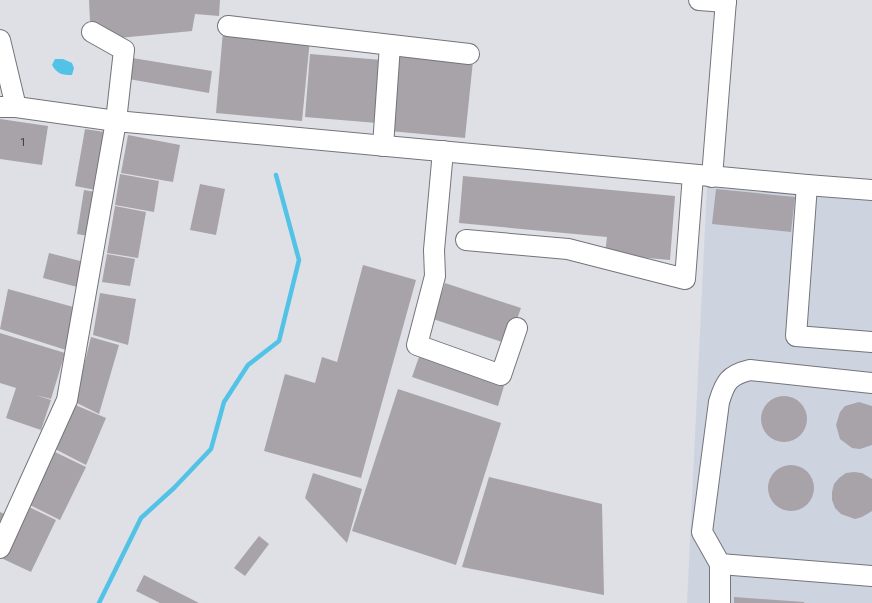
<svg xmlns="http://www.w3.org/2000/svg" width="872" height="603" viewBox="0 0 872 603" font-family="Roboto,sans-serif">
	<style>
		.built { fill: #ced3e0 }
		.water { fill: #52c2e7 }
		.lines { fill: none; stroke-linecap: round; stroke-linejoin: round }
		.stream { stroke: #52c2e7; stroke-width: 4.5 }
		.building { fill: #a8a3a8 }
		.minor-casing { stroke: #73757a; stroke-width: 22 }
		.minor { stroke: #fff; stroke-width: 20 }
		.labels { text-anchor: middle; stroke-width: 4; stroke-linejoin: round; paint-order: stroke }
		.number-label { font-size: 11px; fill: #3b3b3e }
	</style>
	<rect width="100%" height="100%" fill="#dee0e6"/>
	<path class="built" d="M707,185L872,201V603H687Z"/>
	<path class="water" d="M55,59H63L72,63L74,68L72,75C62,75 57,74 52,65Z"/>
	<g class="lines">
		<path class="stream" d="M99,603L141,518L174,488L211,449L224,402L248,365L279,341L299,260L276,175"/>
	</g>
	<g class="building">
		<path d="M89,0H220L219,16L195,14L192,31L119,38L90,21Z"/>
		<path d="M223,31L310,39L302,121L216,113Z"/>
		<path d="M310,54L382,60L377,123L305,117Z"/>
		<path d="M397,54L473,61L465,138L390,131Z"/>
		<path d="M120,56L212,71L209,93L117,77Z"/>
		<path d="M0,119L48,126L42,165L0,159Z"/>
		<path d="M85,129L111,133L101,191L75,186Z"/>
		<path d="M128,135L180,145L173,182L121,173Z"/>
		<path d="M120,174L159,181L154,212L115,205Z"/>
		<path d="M463,176L675,196L670,260L605,254L607,237L459,223Z"/>
		<path d="M200,184L225,189L216,235L190,230Z"/>
		<path d="M716,189L795,197L791,232L712,224Z"/>
		<path d="M84,190L101,193L94,237L77,234Z"/>
		<path d="M115,206L146,212L138,258L107,253Z"/>
		<path d="M49,253L88,263L81,288L43,278Z"/>
		<path d="M107,254L135,259L130,286L102,282Z"/>
		<path d="M363,265L416,280L361,478L264,451L285,374L315,383L322,357L337,362Z"/>
		<path d="M445,283L521,308L508,344L433,319Z"/>
		<path d="M8,289L77,308L66,350L0,329Z"/>
		<path d="M100,293L136,299L128,345L93,335Z"/>
		<path d="M0,333L65,353L51,399L36,395L51,400L41,430L6,418L16,388L0,383Z"/>
		<path d="M91,337L119,345L99,414L75,402Z"/>
		<path d="M419,357L504,386L498,406L412,377Z"/>
		<path d="M398,389L501,423L456,565L352,531Z"/>
		<circle cx="784" cy="419" r="23"/>
		<path d="M859,402L872,406V445L860,449L852,448L840,439L836,425L840,412L845,406Z"/>
		<path d="M73,404L106,418L86,465L55,449Z"/>
		<path d="M53,451L86,467L60,520L28,504Z"/>
		<circle cx="791" cy="488" r="23"/>
		<path d="M854,472L862,473L872,479V511L862,517L855,519L841,514L835,508L832,500V492L834,484L839,478L846,473Z"/>
		<path d="M313,473L362,489L347,543L305,498Z"/>
		<path d="M489,477L602,504L604,595L462,567Z"/>
		<path d="M25,505L56,520L31,572L1,558Z"/>
		<path d="M0,512L7,515L0,533Z"/>
		<path d="M259,536L269,544L245,576L234,568Z"/>
		<path d="M144,575L199,603H160L136,591Z"/>
		<path d="M734,597L804,602V603H734Z"/>
	</g>
	<g class="lines">
		<defs>
			<g id="minor">
				<path d="M699,0L726,2"/>
				<path d="M228,26L469,54"/>
				<path d="M0,40L16,107"/>
				<path d="M0,107H16L116,121L807,185L872,190"/>
				<path d="M383,146L390,45"/>
				<path d="M443,151L434,250L435,276L417,345L501,375L517,328"/>
				<path d="M712,177L726,0"/>
				<path d="M807,185L796,336L872,342"/>
				<path d="M466,240L568,249L685,279L693,175"/>
				<path d="M0,548L67,400L116,121L124,50L92,32"/>
				<path d="M720,564L872,576"/>
				<path d="M720,603V564L702,532L719,402C725,382 729,375 750,370L872,383"/>
			</g>
		</defs>
		<use href="#minor" class="minor-casing"/>
		<use href="#minor" class="minor"/>
	</g>
	<g class="labels">
		<g class="number-label">
			<text x="23" y="146">1</text>
		</g>
	</g>
</svg>
